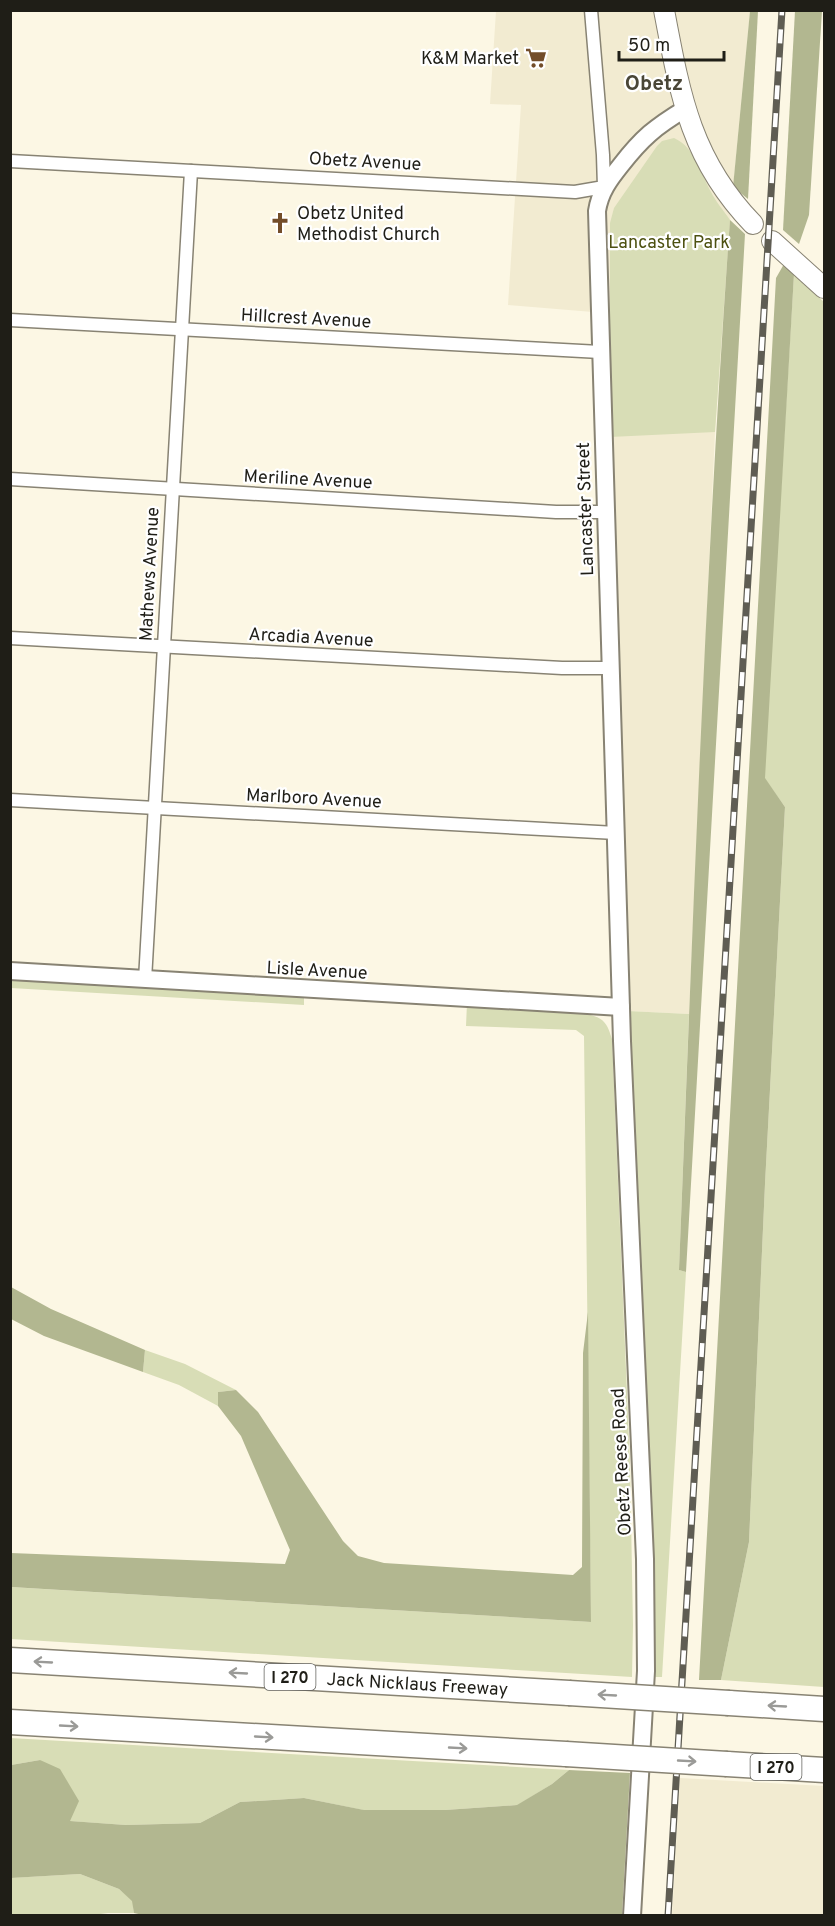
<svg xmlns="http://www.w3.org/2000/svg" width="835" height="1926" viewBox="0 0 835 1926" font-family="Overpass,sans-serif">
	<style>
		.built { fill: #f2ebd1 }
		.green { fill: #d8ddb6 }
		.forest { fill: #b2b790 }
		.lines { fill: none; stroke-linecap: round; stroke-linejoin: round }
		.minor-casing { stroke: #888373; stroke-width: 15 }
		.tertiary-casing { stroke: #888373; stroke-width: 20 }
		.primary-casing { stroke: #888373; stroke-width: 22 }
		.motorway-casing { stroke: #888373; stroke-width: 27 }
		.minor { stroke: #fff; stroke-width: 12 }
		.tertiary { stroke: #fff; stroke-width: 16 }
		.primary { stroke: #fff; stroke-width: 20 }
		.motorway { stroke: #fff; stroke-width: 24 }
		.rail-casing { stroke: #5f5d53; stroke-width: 7 }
		.rail { stroke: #fff; stroke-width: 4.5; stroke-dasharray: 14; stroke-linecap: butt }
		.motorway-bridge-casing { stroke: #888373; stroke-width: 27; stroke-linecap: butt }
		.motorway-bridge { stroke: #fff; stroke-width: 24 }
		.oneway { stroke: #9a9a97 }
		.labels { text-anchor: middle; stroke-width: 4.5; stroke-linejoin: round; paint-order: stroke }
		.shield { fill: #fff; stroke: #62625d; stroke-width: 1.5 }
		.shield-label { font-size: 16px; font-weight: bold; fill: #1f1e17 }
		.poi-label { font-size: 18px; fill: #1f1e17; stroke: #fff; text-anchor: end }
		.street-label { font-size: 18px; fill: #1f1e17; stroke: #fff }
		.park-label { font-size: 18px; fill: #4d5111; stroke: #fff }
		.quarter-label { font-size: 21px; font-weight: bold; fill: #4a4637; stroke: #fff }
	</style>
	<rect width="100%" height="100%" fill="#fcf7e4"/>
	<g class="built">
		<path d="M496,11H750L730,220L715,432L689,1014L628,1011L605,313L508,305L521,105L490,104Z"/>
		<path d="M680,1778L824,1786V1915H672Z"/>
	</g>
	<g class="green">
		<path d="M674,138C695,147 701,174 711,192C716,202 724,211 730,220L715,432L610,437V223L614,208L657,146L662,141Z"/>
		<path d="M794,274L824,302V1687L721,1680L749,1542L765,1184L785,807L765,779V753Z"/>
		<path d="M10,976L304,994V1005L11,988Z"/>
		<path d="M467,1003C492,1005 590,1005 604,1022C608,1026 610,1033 612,1039L630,1464L633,1625L632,1677L11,1639L10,1587L591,1622L584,1036L576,1030L466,1026Z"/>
		<path d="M628,1011L689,1014L679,1270L686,1272L662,1677H655V1616Z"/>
		<path d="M145,1350L185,1364L236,1390L218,1392V1406L179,1385L143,1372Z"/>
		<path d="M10,1738L569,1770L552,1784L518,1805L445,1810H363L304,1798L240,1802L200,1823L126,1825L69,1821L40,1760L11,1765Z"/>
		<path d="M80,1874L119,1889L133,1901L134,1913H108L86,1916L11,1915L10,1878Z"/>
	</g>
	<g class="forest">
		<path d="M750,11H758L748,199L733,187Z"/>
		<path d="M795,11H822L809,215L799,244L783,230Z"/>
		<path d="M730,220L745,234L686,1272L679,1270C693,920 705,570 730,220Z"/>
		<path d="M784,264L794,274L765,778L785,807L765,1184L749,1542L721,1680H699L776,278Z"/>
		<path d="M11,1287L51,1309L145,1350L143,1372L44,1336L11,1319Z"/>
		<path d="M588,1312L591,1622L11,1587V1553L285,1564L290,1550L241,1436L218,1406V1392L236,1390L258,1412L343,1541L358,1556L384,1563L573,1575L582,1567L583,1353Z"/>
		<path d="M40,1760L60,1769L79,1801L70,1821L126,1825L200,1823L240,1802L304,1798L364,1810H445L517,1805L552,1784L569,1770L630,1773L622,1915H143L134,1913L132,1901L119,1889L80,1874L11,1878V1765Z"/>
	</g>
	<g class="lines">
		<defs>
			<g id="minor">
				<path d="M10,161L575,192L604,187L603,155L591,10"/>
				<path d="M10,320L600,352"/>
				<path d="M10,479L556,512H604"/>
				<path d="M10,638L562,668H609"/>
				<path d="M10,800L616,833"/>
				<path d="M145,980L191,171"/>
			</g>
			<g id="tertiary">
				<path d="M10,971L621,1007"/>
				<path d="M632,1916L646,1671L645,1559L622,1041L597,211C600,192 609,180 621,165C642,138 655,127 685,109"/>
			</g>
			<g id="primary">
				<path d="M664,10C680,95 691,160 753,224"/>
				<path d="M772,241L824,288"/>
			</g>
			<g id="motorway">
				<path id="s1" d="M10,1660L569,1693"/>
				<path d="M729,1703L824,1709"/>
				<path d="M10,1722L566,1754"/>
				<path d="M727,1764L824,1770"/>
			</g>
		</defs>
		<use href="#minor" class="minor-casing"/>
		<use href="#tertiary" class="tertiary-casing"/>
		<use href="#primary" class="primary-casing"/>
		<use href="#motorway" class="motorway-casing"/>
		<use href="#minor" class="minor"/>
		<use href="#tertiary" class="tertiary"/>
		<use href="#primary" class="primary"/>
		<use href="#motorway" class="motorway"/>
		<defs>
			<path id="rail" d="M668,1916L782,10"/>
		</defs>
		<use href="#rail" class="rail-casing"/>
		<use href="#rail" class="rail"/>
		<defs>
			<g id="motorway-bridge">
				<path d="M569,1693L729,1703"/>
				<path d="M566,1754L727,1764"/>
			</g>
		</defs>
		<use href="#motorway-bridge" class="motorway-bridge-casing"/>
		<use href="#motorway-bridge" class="motorway-bridge"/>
	</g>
	<defs><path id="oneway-shaft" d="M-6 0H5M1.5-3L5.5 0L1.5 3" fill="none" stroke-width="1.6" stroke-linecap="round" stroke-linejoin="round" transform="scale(1.5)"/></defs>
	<g class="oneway">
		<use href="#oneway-shaft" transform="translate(43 1662) rotate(-177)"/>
		<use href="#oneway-shaft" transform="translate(238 1673) rotate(-177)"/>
		<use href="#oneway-shaft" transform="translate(607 1695) rotate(-177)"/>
		<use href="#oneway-shaft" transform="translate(777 1706) rotate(-177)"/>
		<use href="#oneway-shaft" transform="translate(69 1726) rotate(3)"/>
		<use href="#oneway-shaft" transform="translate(264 1737) rotate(3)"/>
		<use href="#oneway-shaft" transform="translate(458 1748) rotate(3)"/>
		<use href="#oneway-shaft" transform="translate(687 1761) rotate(3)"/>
	</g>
	<defs>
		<symbol id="supermarket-bare" viewBox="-9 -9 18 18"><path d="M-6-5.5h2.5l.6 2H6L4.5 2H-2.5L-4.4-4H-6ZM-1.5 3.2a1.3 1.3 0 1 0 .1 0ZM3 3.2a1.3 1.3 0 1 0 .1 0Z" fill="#734d2a" stroke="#fff" stroke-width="2.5" paint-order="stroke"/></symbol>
		<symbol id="church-bare" viewBox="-9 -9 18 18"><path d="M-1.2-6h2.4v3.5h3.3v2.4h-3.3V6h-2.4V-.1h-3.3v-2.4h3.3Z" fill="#734d2a" stroke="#fff" stroke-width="2.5" paint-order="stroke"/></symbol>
	</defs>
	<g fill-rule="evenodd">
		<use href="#supermarket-bare" x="521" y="43" width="30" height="30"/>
		<use href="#church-bare" x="265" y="208" width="30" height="30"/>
	</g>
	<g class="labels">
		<g class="shield">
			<rect x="264.5" y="1664" width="51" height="26" rx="4.5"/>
			<rect x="750.5" y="1754" width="51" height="26" rx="4.5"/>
		</g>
		<g class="shield-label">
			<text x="290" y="1683">I 270</text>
			<text x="776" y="1773">I 270</text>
		</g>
		<g class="poi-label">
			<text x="519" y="64">K&amp;M Market</text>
			<text x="297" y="219" text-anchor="start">Obetz United<tspan x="297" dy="21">Methodist Church</tspan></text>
		</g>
		<g class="street-label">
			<text transform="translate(365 161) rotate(3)" y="6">Obetz Avenue</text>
			<text transform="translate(306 318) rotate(3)" y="6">Hillcrest Avenue</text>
			<text transform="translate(308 479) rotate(3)" y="6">Meriline Avenue</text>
			<text transform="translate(585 509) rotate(-92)" y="6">Lancaster Street</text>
			<text transform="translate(149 574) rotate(-87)" y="6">Mathews Avenue</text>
			<text transform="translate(311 637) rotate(3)" y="6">Arcadia Avenue</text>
			<text transform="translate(314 798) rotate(3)" y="6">Marlboro Avenue</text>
			<text transform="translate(317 970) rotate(3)" y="6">Lisle Avenue</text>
			<text transform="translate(621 1462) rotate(-93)" y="6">Obetz Reese Road</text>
			<text dy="6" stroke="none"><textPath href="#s1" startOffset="408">Jack Nicklaus Freeway</textPath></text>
		</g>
		<g class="park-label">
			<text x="669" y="248">Lancaster Park</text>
		</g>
		<g class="quarter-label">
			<text x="654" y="90">Obetz</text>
		</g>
	</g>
	<rect width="835" height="1926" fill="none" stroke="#1f1e17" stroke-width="24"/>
	<path d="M619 51v9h105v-9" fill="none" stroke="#1f1e17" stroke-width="3"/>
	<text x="628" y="51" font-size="18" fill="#1f1e17" stroke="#ffffff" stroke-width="4.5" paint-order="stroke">50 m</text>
</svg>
